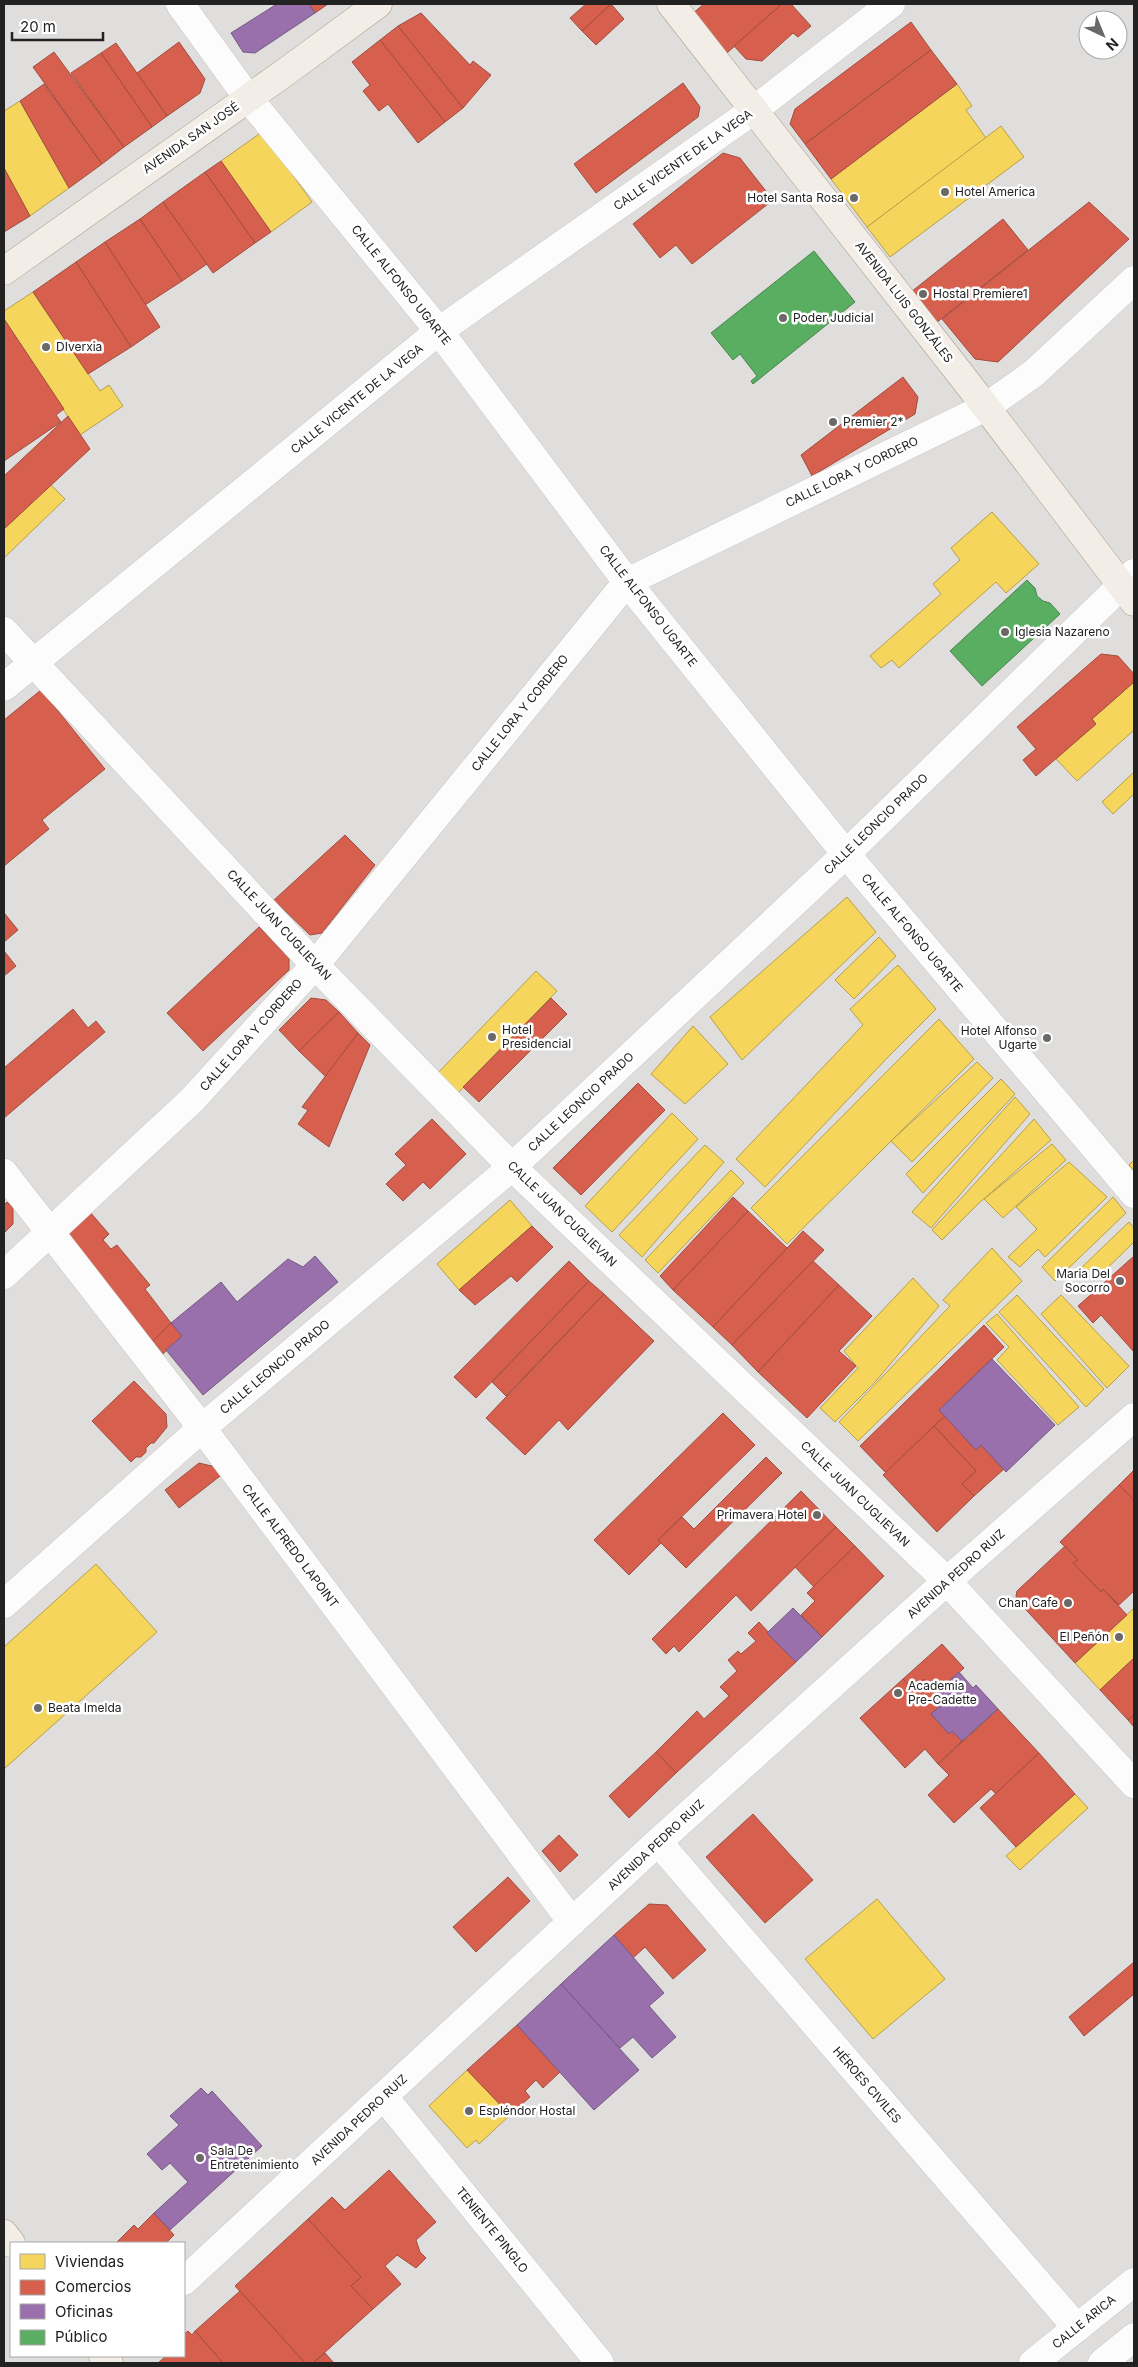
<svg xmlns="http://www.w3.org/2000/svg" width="1138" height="2367" viewBox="0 0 1138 2367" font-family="Inter,sans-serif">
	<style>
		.residential { fill: #dfdedc; fill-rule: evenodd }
		.homes { fill: #f6d55c; stroke: #b69f4b }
		.shops { fill: #d6604d; stroke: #a04d40 }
		.offices { fill: #9970ab; stroke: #755982 }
		.public { fill: #5aae61; stroke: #49844e }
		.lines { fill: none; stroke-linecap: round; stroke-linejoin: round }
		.minor-casing { stroke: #c9c8c7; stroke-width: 29 }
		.major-casing { stroke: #a79c86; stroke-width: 29 }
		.minor { stroke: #fdfcfc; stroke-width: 28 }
		.major { stroke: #f3ede7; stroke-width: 28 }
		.poi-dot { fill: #6a6968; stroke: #fff; stroke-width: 2 }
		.labels { text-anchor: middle; stroke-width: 5; stroke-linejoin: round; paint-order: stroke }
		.street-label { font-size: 12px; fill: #222; stroke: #fff }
		.poi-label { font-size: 12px; fill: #222; stroke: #fff; text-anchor: start }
	</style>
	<rect width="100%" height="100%" fill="#f0eeeb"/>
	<path class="residential" d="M4,4H1134V2363H4ZM1088,20H1118V50H1088ZM11,2243H184V2356H11Z"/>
	<g class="homes">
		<path d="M957,84L972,106L966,110L986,138L867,227L831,179Z"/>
		<path d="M20,101L69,188L30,216L4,168V111Z"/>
		<path d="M1001,126L1024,157L890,257L867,227Z"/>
		<path d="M262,132L312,202L271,232L221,161Z"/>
		<path d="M33,292L100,391L109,385L123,406L80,435L4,319V311Z"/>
		<path d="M50,484L65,499L4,558V529Z"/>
		<path d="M992,512L1039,564L1006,593L996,582L899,668L892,660L881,668L870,656L941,594L933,584L960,560L951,548Z"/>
		<path d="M1134,682V730L1077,781L1056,759L1096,724L1092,719Z"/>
		<path d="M1134,772V794L1113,814L1102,802Z"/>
		<path d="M847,897L876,932L742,1060L710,1017Z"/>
		<path d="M879,937L896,956L854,999L835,980Z"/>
		<path d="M898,965L936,1009L888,1057L765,1187L736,1159L863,1025L850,1009Z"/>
		<path d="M536,971L557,991L456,1095L435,1076Z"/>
		<path d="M939,1019L974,1059L787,1244L751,1208Z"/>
		<path d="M693,1026L728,1064L685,1104L651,1074Z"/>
		<path d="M977,1062L993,1078L912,1162L891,1141Z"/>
		<path d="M1001,1079L1015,1094L923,1193L906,1174Z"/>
		<path d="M1015,1097L1030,1114L931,1228L912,1212Z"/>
		<path d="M672,1113L698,1139L612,1232L585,1206Z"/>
		<path d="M1034,1119L1051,1140L978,1204L942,1240L932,1230Z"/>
		<path d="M1052,1144L1066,1160L1003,1218L984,1199Z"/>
		<path d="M705,1145L724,1162L642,1257L619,1235Z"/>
		<path d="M1134,1160V1171L1129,1165Z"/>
		<path d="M1069,1162L1107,1197L1045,1257L1038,1249L1020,1267L1008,1257L1037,1229L1016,1207Z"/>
		<path d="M731,1170L744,1183L658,1273L645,1260Z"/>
		<path d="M1113,1197L1126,1213L1055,1281L1042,1267Z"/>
		<path d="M510,1200L532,1226L459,1290L437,1264Z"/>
		<path d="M1129,1222L1134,1228V1242L1094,1281L1081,1268Z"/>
		<path d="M992,1248L1022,1281L858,1441L839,1422L950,1306L943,1300Z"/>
		<path d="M913,1278L939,1306L876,1381L835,1422L820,1408L858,1368L844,1351Z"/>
		<path d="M1017,1295L1104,1389L1086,1407L999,1312Z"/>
		<path d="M1061,1295L1129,1366L1107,1388L1041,1314Z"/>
		<path d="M997,1314L1079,1407L1058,1425L997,1360L1009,1347L986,1323Z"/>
		<path d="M96,1564L157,1632L4,1769V1647Z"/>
		<path d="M1134,1608V1658L1100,1690L1075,1663Z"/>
		<path d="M1075,1794L1088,1808L1020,1870L1006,1856Z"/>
		<path d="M877,1899L945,1979L873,2039L805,1959Z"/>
		<path d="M467,2070L510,2115L479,2144L476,2140L467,2148L429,2106Z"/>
	</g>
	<g class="shops">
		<path d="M309,4H328L315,13Z"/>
		<path d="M586,4H611L582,31L570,18Z"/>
		<path d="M611,4L624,19L596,45L582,31Z"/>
		<path d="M704,4H782L727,53L692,14Z"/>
		<path d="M782,4H791L811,26L798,37L793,33L762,61L746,59L734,46Z"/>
		<path d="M421,13L470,65L473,61L491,75L463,108L398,26Z"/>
		<path d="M911,22L931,50L805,144L790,124L795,109Z"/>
		<path d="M398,26L463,108L445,122L380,40Z"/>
		<path d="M380,40L445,122L418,143L388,104L379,111L363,91L370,85L352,62Z"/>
		<path d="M179,42L205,79L200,93L167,116L137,73Z"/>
		<path d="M116,43L167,116L152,127L101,53Z"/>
		<path d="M931,50L957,84L831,179L805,144Z"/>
		<path d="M54,52L124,147L102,164L33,67Z"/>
		<path d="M101,53L152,127L124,147L71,73Z"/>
		<path d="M683,83L700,107L698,117L596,193L574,164Z"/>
		<path d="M44,84L102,164L69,188L20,101Z"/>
		<path d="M723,153L740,158L773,200L692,264L676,245L660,258L633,224Z"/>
		<path d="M221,161L271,232L255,243L205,172Z"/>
		<path d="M4,168L30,216L4,232Z"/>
		<path d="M205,172L255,243L213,273L163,202Z"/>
		<path d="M163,202L207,264L182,281L140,219Z"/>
		<path d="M1089,202L1129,239L998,362L975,359L942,319Z"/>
		<path d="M140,219L182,281L145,305L105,242Z"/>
		<path d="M1003,219L1028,250L936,323L911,292Z"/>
		<path d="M105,242L160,327L131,347L76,262Z"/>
		<path d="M76,262L131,347L88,374L33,292Z"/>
		<path d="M4,319L64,409L56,415L61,422L4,461Z"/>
		<path d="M903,377L918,397L915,414L812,476L801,455Z"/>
		<path d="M68,416L90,449L4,529V476Z"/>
		<path d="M1101,654L1118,656L1134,674V682L1092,719L1096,724L1036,776L1023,760L1036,749L1017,727Z"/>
		<path d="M41,690L105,769L42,820L49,829L4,866V720Z"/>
		<path d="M345,835L375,865L322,933L310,935L274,900Z"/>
		<path d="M5,914L18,930L4,942V915Z"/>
		<path d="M259,927L289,958V970L203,1051L167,1013Z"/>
		<path d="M4,951L16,966L4,976Z"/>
		<path d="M311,998L326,1000L339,1012L299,1051L279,1030Z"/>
		<path d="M551,998L567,1014L479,1102L463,1087Z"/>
		<path d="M73,1009L88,1028L96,1021L105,1032L4,1118V1068Z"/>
		<path d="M339,1012L358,1033L326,1077L299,1051Z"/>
		<path d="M358,1033L370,1045L329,1147L298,1124L308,1110L302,1107Z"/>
		<path d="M638,1083L665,1110L581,1195L553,1168Z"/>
		<path d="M432,1119L466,1154L430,1189L423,1182L403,1201L386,1184L406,1165L395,1154Z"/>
		<path d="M733,1197L748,1211L673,1290L660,1276Z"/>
		<path d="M7,1202L13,1208V1224L4,1233V1205Z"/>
		<path d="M89,1211L109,1234L103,1240L111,1249L117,1245L150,1285L145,1289L171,1323L153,1341L62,1233Z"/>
		<path d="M748,1211L787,1248L713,1327L673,1290Z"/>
		<path d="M532,1226L553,1247L517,1282L511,1276L475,1305L459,1290Z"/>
		<path d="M803,1231L824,1250L732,1345L713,1327Z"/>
		<path d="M1134,1256V1352L1101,1315L1093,1323L1078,1306Z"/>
		<path d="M569,1261L589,1281L476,1398L454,1377Z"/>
		<path d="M813,1261L839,1285L758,1372L732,1345Z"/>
		<path d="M589,1281L604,1294L506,1396L492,1382Z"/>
		<path d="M839,1285L872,1316L839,1351L856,1366L807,1418L758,1372Z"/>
		<path d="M604,1294L654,1341L568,1430L559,1420L525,1455L486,1418Z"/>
		<path d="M171,1323L182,1336L163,1354L153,1341Z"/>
		<path d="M984,1325L1004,1347L939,1410L945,1416L886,1473L860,1446Z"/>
		<path d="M134,1381L166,1414L167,1427L154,1443H151L146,1448V1452L141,1457H136L131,1462L92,1421Z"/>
		<path d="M723,1413L755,1445L658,1540L661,1543L629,1575L594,1540Z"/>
		<path d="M945,1416L976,1450L981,1445L1004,1469L974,1496L962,1484L976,1471L934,1426Z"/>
		<path d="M934,1426L976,1471L962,1484L974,1496L937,1532L883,1475Z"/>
		<path d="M766,1457L782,1473L686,1568L658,1540L682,1517L694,1529Z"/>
		<path d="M199,1463L220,1468L224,1473L179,1508L165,1490Z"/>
		<path d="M1134,1470V1500L1119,1485Z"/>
		<path d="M1119,1485L1134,1500V1591L1119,1605L1103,1589L1101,1592L1073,1563L1078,1560L1060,1542Z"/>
		<path d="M801,1491L836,1527L751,1611L736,1595L679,1652L674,1646L666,1654L652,1639Z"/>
		<path d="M836,1527L855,1546L814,1587L795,1567Z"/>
		<path d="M855,1546L884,1576L822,1637L801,1615L815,1601L807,1593Z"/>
		<path d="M1065,1546L1078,1560L1073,1563L1101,1592L1103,1589L1127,1615L1075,1663L1017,1600L1016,1596L1017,1591Z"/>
		<path d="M759,1622L796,1662L676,1773L656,1752L697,1711L704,1719L729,1696L720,1687L737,1671L728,1660L738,1651L741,1654L756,1641L748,1633Z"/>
		<path d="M942,1644L964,1668L937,1692L924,1679L912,1689L903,1679Z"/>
		<path d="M1134,1658V1715L1128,1720L1100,1690Z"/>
		<path d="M903,1679L912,1689L924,1679L945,1702L931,1714L949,1734L952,1731L962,1741L938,1764L925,1749L905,1768L860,1718Z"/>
		<path d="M998,1709L1039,1753L996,1794L991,1789L954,1823L928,1795L949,1775L938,1764Z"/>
		<path d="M1134,1715V1727L1128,1720Z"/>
		<path d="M656,1752L676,1773L629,1818L609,1796Z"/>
		<path d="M1039,1753L1075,1794L1016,1847L980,1808Z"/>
		<path d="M753,1814L813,1880L765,1923L706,1857Z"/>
		<path d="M559,1835L578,1855L560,1872L542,1851Z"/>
		<path d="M508,1877L530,1901L476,1952L453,1927Z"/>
		<path d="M649,1904L667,1905L706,1950L673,1979L645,1947L633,1958L614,1935Z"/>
		<path d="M1134,1962V1994L1084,2036L1069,2017Z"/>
		<path d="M517,2025L560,2072L543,2088L536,2080L525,2091L530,2097L510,2115L467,2070Z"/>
		<path d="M389,2170L436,2222L416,2240L420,2252L426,2258L416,2268L397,2255L385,2266L401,2284L373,2309L351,2286L361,2277L308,2219L332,2197L345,2210Z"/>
		<path d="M154,2213L174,2235L166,2243H116L134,2225L138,2229Z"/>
		<path d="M308,2219L361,2277L351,2286L373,2309L313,2363H305L235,2286Z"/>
		<path d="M240,2291L305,2363H223L195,2331Z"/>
		<path d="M188,2331L192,2335L195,2331L223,2363H158L166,2356H184V2334Z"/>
		<path d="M325,2353L334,2363H313Z"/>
	</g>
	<g class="offices">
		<path d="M277,4H309L315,13L255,53L243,52L231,33Z"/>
		<path d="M315,1256L338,1282L203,1395L166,1350L182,1336L171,1323L221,1282L237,1302L288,1259L303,1267Z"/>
		<path d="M992,1359L1055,1425L1006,1472L981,1445L976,1450L939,1410Z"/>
		<path d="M793,1608L822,1637L796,1662L767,1633Z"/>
		<path d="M959,1672L973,1688L976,1685L998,1709L962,1741L952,1731L949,1734L931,1714L945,1702L937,1692Z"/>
		<path d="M614,1935L664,1993L649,2006L676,2037L652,2058L633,2037L620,2048L561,1984Z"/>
		<path d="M561,1984L639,2070L594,2110L517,2025Z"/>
		<path d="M201,2088L208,2095L212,2091L262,2146L170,2230L154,2213L188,2182L170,2163L162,2170L147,2154L179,2125L170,2116Z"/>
	</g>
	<g class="public">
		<path d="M814,251L855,302L753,384L751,381L757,376L740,354L733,360L711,333Z"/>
		<path d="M1027,580L1035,588L1037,596L1043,601L1050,603L1060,614L982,686L950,651Z"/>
	</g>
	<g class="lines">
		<defs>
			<g id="minor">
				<path d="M180,4L248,98L439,331L627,582L846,854L1134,1194"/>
				<path d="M4,631L315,965L512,1167L947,1581L1134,1784"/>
				<path d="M4,687L439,331L754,110L891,4"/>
				<path d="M4,1173L202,1428L572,1922"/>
				<path d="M4,1275L192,1100L315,965L627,582L986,407L1034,373L1134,280"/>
				<path d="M4,1604L202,1428L512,1167L846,854L1134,573"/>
				<path d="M658,1842L1077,2328"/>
				<path d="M384,2097L600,2363"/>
				<path d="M184,2281L658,1842L947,1581L1134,1417"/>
				<path d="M1033,2363L1134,2282"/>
				<path d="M1102,2363L1134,2337"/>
			</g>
			<g id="major">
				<path d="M671,4L986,407L1134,602"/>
				<path d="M4,271L287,71L378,4"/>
				<path d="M4,2234L11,2243"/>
				<path d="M103,2356L109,2363"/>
			</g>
		</defs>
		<use href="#minor" class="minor-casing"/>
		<use href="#major" class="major-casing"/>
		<use href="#minor" class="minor"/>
		<use href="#major" class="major"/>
	</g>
	<g class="poi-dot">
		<circle cx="945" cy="192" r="5"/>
		<circle cx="854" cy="198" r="5"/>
		<circle cx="923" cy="294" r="5"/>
		<circle cx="783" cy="318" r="5"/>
		<circle cx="46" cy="347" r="5"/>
		<circle cx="833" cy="422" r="5"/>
		<circle cx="1005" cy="632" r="5"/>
		<circle cx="492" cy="1037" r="5"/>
		<circle cx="1047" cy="1038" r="5"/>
		<circle cx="1120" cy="1281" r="5"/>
		<circle cx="817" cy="1515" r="5"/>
		<circle cx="1068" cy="1603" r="5"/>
		<circle cx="1119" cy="1637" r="5"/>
		<circle cx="898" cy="1693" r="5"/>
		<circle cx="38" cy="1708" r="5"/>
		<circle cx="469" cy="2111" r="5"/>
		<circle cx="200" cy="2158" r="5"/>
	</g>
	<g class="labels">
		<g class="street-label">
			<text transform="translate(191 138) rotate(-35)" y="4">AVENIDA SAN JOSÉ</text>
			<text transform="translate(683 160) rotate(-35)" y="4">CALLE VICENTE DE LA VEGA</text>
			<text transform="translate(401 285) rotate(51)" y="4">CALLE ALFONSO UGARTE</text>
			<text transform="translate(904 302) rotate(52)" y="4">AVENIDA LUIS GONZÁLES</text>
			<text transform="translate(357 399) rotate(-39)" y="4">CALLE VICENTE DE LA VEGA</text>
			<text transform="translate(852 472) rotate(-26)" y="4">CALLE LORA Y CORDERO</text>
			<text transform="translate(648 606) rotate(52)" y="4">CALLE ALFONSO UGARTE</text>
			<text transform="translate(520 713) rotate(-51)" y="4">CALLE LORA Y CORDERO</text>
			<text transform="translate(876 824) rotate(-44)" y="4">CALLE LEONCIO PRADO</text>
			<text transform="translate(279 925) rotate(47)" y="4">CALLE JUAN CUGLIEVAN</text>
			<text transform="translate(912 933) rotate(50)" y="4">CALLE ALFONSO UGARTE</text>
			<text transform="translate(251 1035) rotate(-48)" y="4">CALLE LORA Y CORDERO</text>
			<text transform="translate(581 1102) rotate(-43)" y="4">CALLE LEONCIO PRADO</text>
			<text transform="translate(562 1214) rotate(44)" y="4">CALLE JUAN CUGLIEVAN</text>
			<text transform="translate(275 1367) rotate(-40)" y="4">CALLE LEONCIO PRADO</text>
			<text transform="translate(855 1494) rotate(44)" y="4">CALLE JUAN CUGLIEVAN</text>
			<text transform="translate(290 1546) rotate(53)" y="4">CALLE ALFREDO LAPOINT</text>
			<text transform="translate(956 1574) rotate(-42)" y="4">AVENIDA PEDRO RUIZ</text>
			<text transform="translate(656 1845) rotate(-43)" y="4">AVENIDA PEDRO RUIZ</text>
			<text transform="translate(867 2085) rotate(49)" y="4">HÉROES CIVILES</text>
			<text transform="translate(359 2120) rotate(-43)" y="4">AVENIDA PEDRO RUIZ</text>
			<text transform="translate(492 2230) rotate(51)" y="4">TENIENTE PINGLO</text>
			<text transform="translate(1084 2322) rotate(-39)" y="4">CALLE ARICA</text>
		</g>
		<g class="poi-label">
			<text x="955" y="196">Hotel America</text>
			<text x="844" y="202" text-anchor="end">Hotel Santa Rosa</text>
			<text x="933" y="298">Hostal Premiere1</text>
			<text x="793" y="322">Poder Judicial</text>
			<text x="56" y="351">DIverxia</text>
			<text x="843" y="426">Premier 2*</text>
			<text x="1015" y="636">Iglesia Nazareno</text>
			<text x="502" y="1034">Hotel<tspan x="502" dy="14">Presidencial</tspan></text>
			<text x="1037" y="1035" text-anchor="end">Hotel Alfonso<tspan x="1037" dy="14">Ugarte</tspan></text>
			<text x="1110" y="1278" text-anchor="end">Maria Del<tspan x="1110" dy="14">Socorro</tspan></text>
			<text x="807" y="1519" text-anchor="end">Primavera Hotel</text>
			<text x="1058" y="1607" text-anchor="end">Chan Cafe</text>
			<text x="1109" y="1641" text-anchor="end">El Peñón</text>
			<text x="908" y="1690">Academia<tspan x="908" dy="14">Pre-Cadette</tspan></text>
			<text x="48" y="1712">Beata Imelda</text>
			<text x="479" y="2115">Espléndor Hostal</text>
			<text x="210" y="2155">Sala De<tspan x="210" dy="14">Entretenimiento</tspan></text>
		</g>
	</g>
	<rect width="1138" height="2367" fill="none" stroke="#222222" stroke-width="10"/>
	<rect x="10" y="2242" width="175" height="115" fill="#ffffff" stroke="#a7a7a7"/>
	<rect x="20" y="2254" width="25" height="15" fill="#f6d55c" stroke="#a7a7a7"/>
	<text x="55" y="2267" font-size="15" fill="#222222">Viviendas</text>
	<rect x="20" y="2280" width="25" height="15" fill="#d6604d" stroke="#a7a7a7"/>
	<text x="55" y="2292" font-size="15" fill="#222222">Comercios</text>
	<rect x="20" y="2304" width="25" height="15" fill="#9970ab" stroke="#a7a7a7"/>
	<text x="55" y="2317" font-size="15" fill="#222222">Oficinas</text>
	<rect x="20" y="2330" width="25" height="15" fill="#5aae61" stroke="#a7a7a7"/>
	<text x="55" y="2342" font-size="15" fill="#222222">Público</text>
	<g transform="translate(1103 35) rotate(136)"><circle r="24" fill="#ffffff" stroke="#a7a7a7"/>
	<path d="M0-4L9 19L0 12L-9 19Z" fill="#6a6968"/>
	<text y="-8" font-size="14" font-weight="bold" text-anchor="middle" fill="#222222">N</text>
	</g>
	<path d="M12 32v8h91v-8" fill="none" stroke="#222222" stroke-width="2.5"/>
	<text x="20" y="32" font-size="15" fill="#222222" stroke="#ffffff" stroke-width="4" paint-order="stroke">20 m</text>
</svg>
